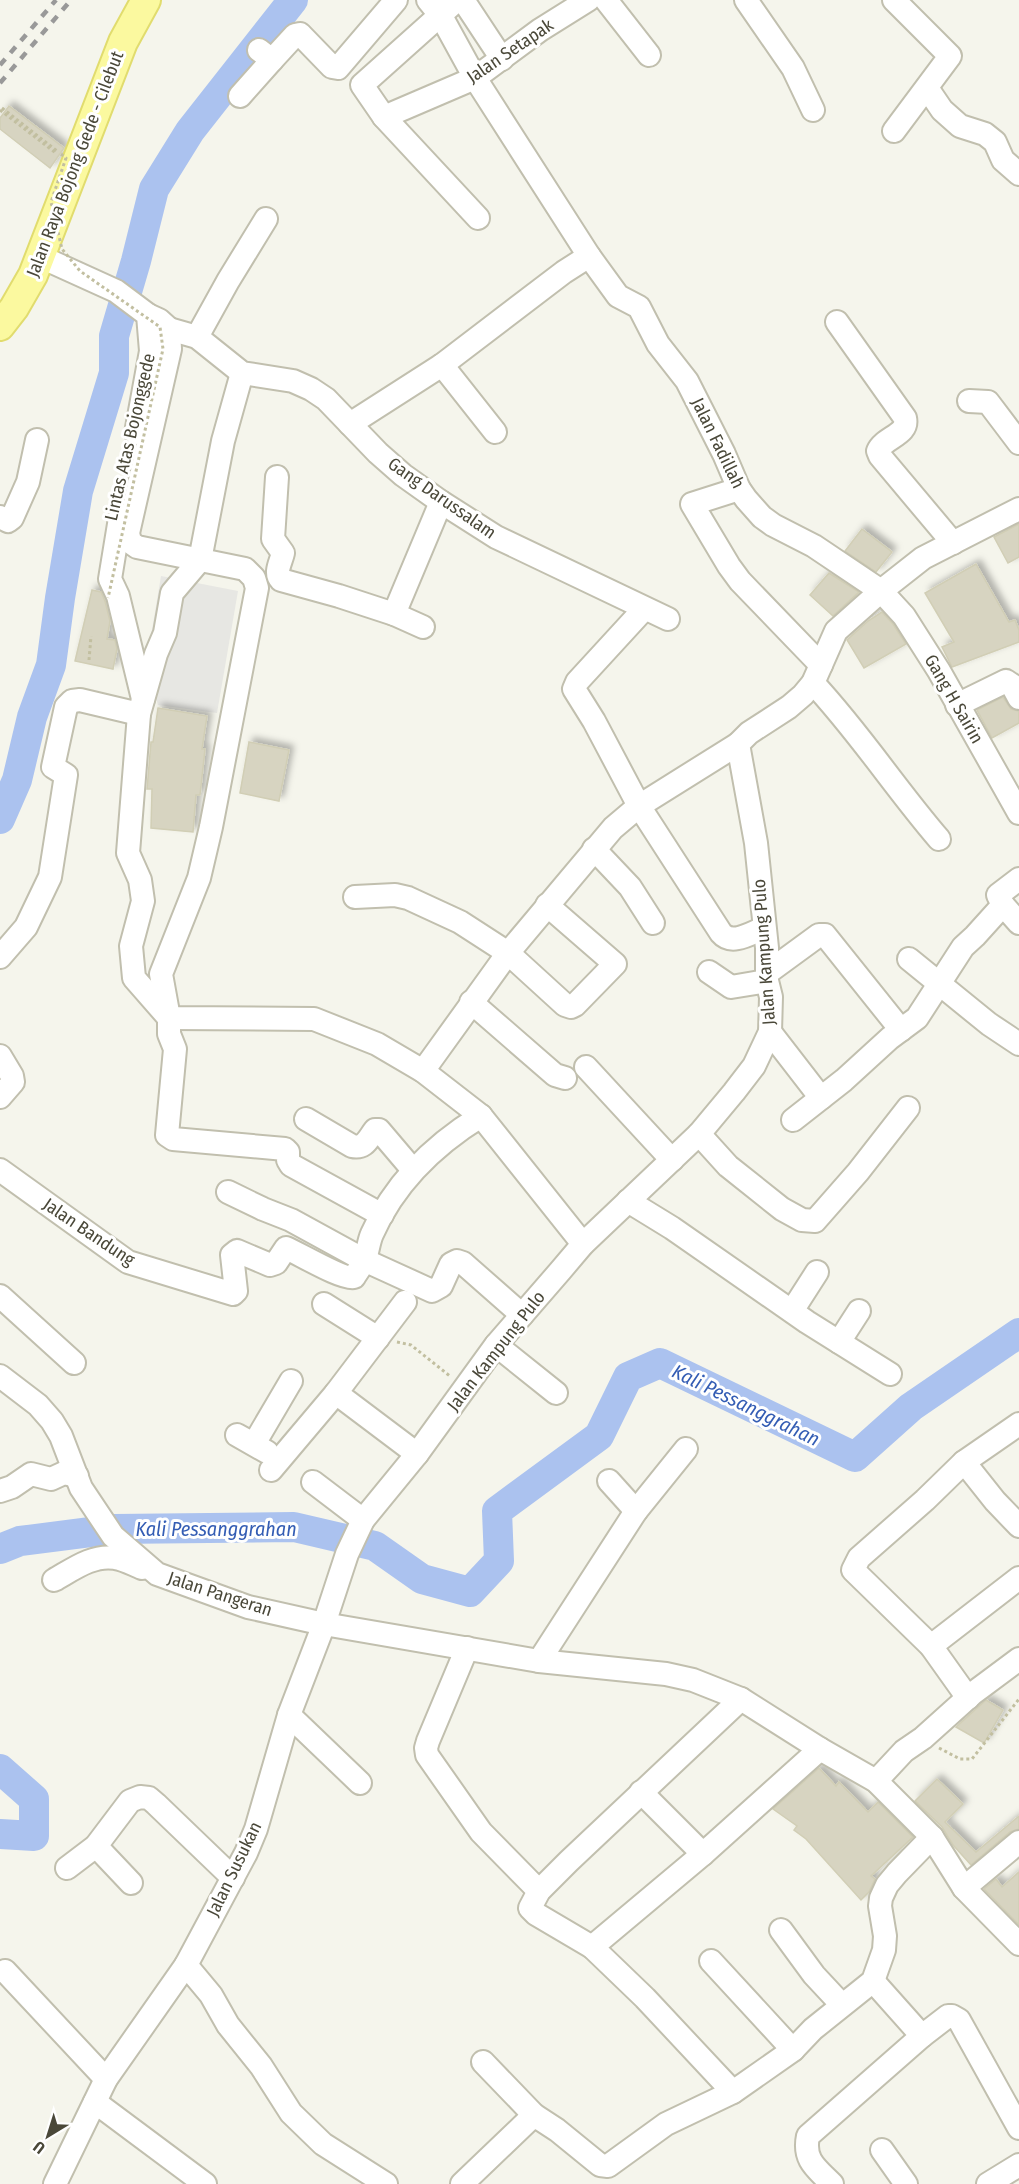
<svg xmlns="http://www.w3.org/2000/svg" width="1019" height="2184" viewBox="0 0 1019 2184" font-family="'Fira Sans Condensed',sans-serif">
	<style>
		.parking { fill: #e7e7e3 }
		.lines { fill: none; stroke-linecap: round; stroke-linejoin: round }
		.river { stroke: #abc2ef; stroke-width: 30 }
		.building { fill: #d7d4c1; stroke: #d1ceb5; stroke-width: 1.5; filter: url(#shadow) }
		.minor-casing { stroke: #c1bfae; stroke-width: 26 }
		.major-casing { stroke: #e1dc6e; stroke-width: 32 }
		.path { stroke: #c2bfa0; stroke-width: 3; stroke-dasharray: 3 3; stroke-linecap: butt }
		.minor { stroke: #fff; stroke-width: 22 }
		.major { stroke: #fbf99f; stroke-width: 28 }
		.rail { stroke: #999; stroke-width: 4.5; stroke-dasharray: 8 8; stroke-linecap: butt }
		.path-bridge { stroke: #c2bfa0; stroke-width: 3; stroke-dasharray: 3 3; stroke-linecap: butt }
		.labels { text-anchor: middle; stroke-width: 6; stroke-linejoin: round; paint-order: stroke }
		.street-label { font-size: 18px; fill: #4a4839; stroke: #fff }
		.water-label { font-size: 20px; font-style: italic; fill: #345db4; stroke: #fff }
	</style>
	<defs>
		<filter id="shadow"><feDropShadow dx="4.5" dy="-4.5" stdDeviation="3" flood-color="#0004"/></filter>
	</defs>
	<rect width="100%" height="100%" fill="#f5f5ec"/>
	<path class="parking" d="M161,576L238,591L217,713L158,705L146,666Z"/>
	<g class="lines">
		<g class="river">
			<path d="M0,819L17,780L32,717L51,665L60,598L78,491L114,373V336L136,261L154,189L190,131L293,0"/>
			<path d="M0,1549L20,1541L114,1529L294,1527L375,1546L422,1579L470,1592L499,1561L497,1511L599,1436L628,1377L660,1363L855,1457L911,1407L1019,1333"/>
			<path d="M0,1769L34,1799V1836L0,1834"/>
		</g>
	</g>
	<g class="building">
		<path d="M9,106L64,148L50,168L0,129V118Z"/>
		<path d="M1019,524V557L1008,563L994,537Z"/>
		<path d="M862,529L892,552L876,572L845,551Z"/>
		<path d="M976,564L1009,622L1015,620L1019,630V642L952,667L942,647L954,642L925,593Z"/>
		<path d="M829,573L859,592L833,616L810,595Z"/>
		<path d="M92,590L101,592L105,601L110,621L107,639L115,640L117,649L113,669L75,661Z"/>
		<path d="M882,612L893,624L906,644L864,668L847,640L868,621Z"/>
		<path d="M1003,697L1011,709L1019,711V723L992,738L977,710Z"/>
		<path d="M158,708L207,716L202,749H205L200,795H196L193,832L151,828L152,789H147L151,742H153Z"/>
		<path d="M249,742L289,750L279,801L240,793Z"/>
		<path d="M986,1700L1003,1710L984,1743L956,1727Z"/>
		<path d="M819,1768L836,1786L839,1782L868,1812L878,1802L913,1837L871,1876L875,1879L869,1892L861,1900L806,1839L794,1830L797,1826L773,1809Z"/>
		<path d="M937,1779L963,1804L945,1822L976,1852L1019,1816V1829L1010,1832L971,1865L953,1845L942,1827L915,1801Z"/>
		<path d="M1019,1872V1925L984,1889L996,1879L1002,1887Z"/>
	</g>
	<g class="lines">
		<defs>
			<g id="minor">
				<path d="M457,0L362,85L384,117L475,78L540,30L588,0"/>
				<path d="M463,0L502,59"/>
				<path d="M606,0L649,55"/>
				<path d="M746,0L793,68L813,110"/>
				<path d="M894,0L950,56L894,131"/>
				<path d="M272,60L295,35L300,34L332,67L338,68L396,0"/>
				<path d="M927,88L942,110L960,126L985,134L995,142L1003,160L1019,174"/>
				<path d="M240,96L272,60L259,50"/>
				<path d="M384,117L478,218"/>
				<path d="M589,256L618,296L639,307L658,344L687,381L724,454L739,489L746,499L762,517L773,525L814,546L881,591L904,616L939,671L1019,813"/>
				<path d="M41,257L116,291L148,315L151,351L136,433"/>
				<path d="M148,315L159,320L169,329L170,349L128,533L130,542L137,547L245,569L254,578L257,588L211,827L199,878L161,974L169,1018V1034L175,1049L167,1135L173,1139L285,1149L288,1152V1160L291,1165L382,1215"/>
				<path d="M837,322L905,418C909,435 884,437 878,451L880,456L953,543"/>
				<path d="M169,329L197,337L242,373L293,381L311,389L326,399L378,453L403,475L441,502L496,537L668,619"/>
				<path d="M197,337L228,281L266,219"/>
				<path d="M442,365L495,432"/>
				<path d="M242,373L223,441L200,560L172,593L165,633L156,654L139,714L128,853L140,880L143,901L131,946L134,978L169,1018L314,1019L377,1044L423,1071L481,1116L583,1244"/>
				<path d="M969,401L988,402L1019,443"/>
				<path d="M350,424L442,365L564,272L589,256L475,78L441,16L428,0"/>
				<path d="M277,477L273,539L283,553C281,562 274,573 281,580L339,596L394,614L441,502"/>
				<path d="M739,489L692,504L729,566L740,581L821,665"/>
				<path d="M0,517L8,521L12,518L28,482L37,440"/>
				<path d="M120,518L110,579L118,596L143,699"/>
				<path d="M644,609L577,682L574,689L594,721L639,806L721,933C732,946 751,933 764,928"/>
				<path d="M394,614L423,627"/>
				<path d="M813,683C859,732 895,788 939,839"/>
				<path d="M957,705L1006,681L1012,685L1019,698"/>
				<path d="M594,849L630,887L653,923"/>
				<path d="M1019,879L998,895L1003,905L1019,923"/>
				<path d="M355,897L395,895L408,898L460,922L508,953L565,1005L571,1007L575,1005L615,964L547,905"/>
				<path d="M0,957L26,927L50,877L66,775L53,767L66,707L72,701L80,700L139,714"/>
				<path d="M909,959L989,1024L1019,1044"/>
				<path d="M709,972L731,987L767,981"/>
				<path d="M767,973L819,935H825L901,1030"/>
				<path d="M471,1002L555,1075L565,1078"/>
				<path d="M770,1032L821,1098"/>
				<path d="M0,1056L12,1076L13,1082L0,1097"/>
				<path d="M586,1067L672,1160"/>
				<path d="M423,1071L508,953L613,828L639,806L738,744"/>
				<path d="M306,1119L352,1146C365,1149 368,1139 375,1130H379L413,1170"/>
				<path d="M793,1120L844,1080L890,1038L917,1018L963,947L975,936L1003,905"/>
				<path d="M699,1134L728,1166L782,1209L802,1220L815,1221L858,1172L908,1108"/>
				<path d="M0,1170L128,1262L233,1294L236,1291L232,1255L237,1251L270,1265L276,1263L286,1248C300,1254 343,1280 354,1277C357,1272 361,1267 364,1261C368,1253 368,1243 372,1234C394,1184 434,1145 481,1116"/>
				<path d="M228,1192L263,1209L291,1220L364,1260L432,1291L441,1286L451,1264L457,1261L463,1263L522,1315"/>
				<path d="M628,1201L672,1228L807,1322L890,1374"/>
				<path d="M0,1296L74,1363"/>
				<path d="M405,1302L336,1393L417,1454"/>
				<path d="M324,1304L378,1338"/>
				<path d="M792,1311L817,1272"/>
				<path d="M839,1342L859,1311"/>
				<path d="M496,1345L556,1393"/>
				<path d="M0,1376L38,1405L52,1421L61,1436L81,1488L113,1536L157,1574L248,1607L324,1624L539,1661L666,1674L693,1680L741,1699L820,1749L876,1781L932,1837L964,1888L1019,1944"/>
				<path d="M237,1435L267,1452"/>
				<path d="M254,1444L291,1381"/>
				<path d="M964,1462L995,1501L1019,1526"/>
				<path d="M271,1470L336,1393"/>
				<path d="M609,1481L636,1511"/>
				<path d="M313,1482L363,1520"/>
				<path d="M0,1491L12,1487L31,1474L51,1479L64,1473L77,1476"/>
				<path d="M54,1580C72,1570 93,1554 115,1558C124,1559 134,1565 142,1568"/>
				<path d="M931,1646L1019,1578"/>
				<path d="M467,1648L428,1741L426,1748L427,1755L481,1832L539,1891"/>
				<path d="M539,1661L636,1511L686,1449"/>
				<path d="M968,1698L931,1646L853,1570L859,1558L925,1500L964,1462L1019,1424"/>
				<path d="M289,1715L360,1783"/>
				<path d="M876,1781L904,1751L923,1738L972,1694L1019,1659"/>
				<path d="M641,1792L703,1854"/>
				<path d="M96,1846L131,1883"/>
				<path d="M67,1868L96,1846L130,1801L140,1797L149,1798L156,1804L233,1878"/>
				<path d="M964,1888L1019,1842"/>
				<path d="M781,1930L814,1975L842,2005"/>
				<path d="M592,1947L536,1914L530,1908L539,1891L569,1861L741,1699"/>
				<path d="M711,1961L793,2050"/>
				<path d="M186,1965L211,1995L228,2025L261,2066L291,2113L323,2144L386,2184"/>
				<path d="M5,1971L106,2079"/>
				<path d="M873,1981L922,2036L948,2016H952L959,2020L1019,2128"/>
				<path d="M483,2062L534,2115"/>
				<path d="M733,2092L645,1998L592,1947L703,1854L820,1749"/>
				<path d="M95,2102L205,2184"/>
				<path d="M882,2150L906,2184"/>
				<path d="M55,2184L106,2079L186,1965L246,1853L256,1829L289,1715L324,1624L347,1554L363,1520L417,1454L496,1345L561,1270L583,1244L699,1134L734,1092L754,1066L770,1032L771,997L767,981V948L756,843L738,744L749,733L789,707L803,695L813,683L836,631L881,591L923,558L1019,509"/>
				<path d="M462,2184L534,2115L557,2130L600,2165L608,2166L666,2124L733,2092L793,2050L813,2029L873,1981L884,1950L885,1936L880,1906L881,1898L887,1885L897,1873L932,1837"/>
				<path d="M832,2184C816,2168 803,2160 808,2136L922,2036"/>
				<path d="M988,2184L1019,2165"/>
			</g>
			<path id="major" d="M0,326L14,308L33,275L123,42L146,0"/>
		</defs>
		<use href="#minor" class="minor-casing"/>
		<use href="#major" class="major-casing"/>
		<g class="path">
			<path d="M2,108L57,151"/>
			<path d="M0,110L57,154"/>
			<path d="M89,660L91,636"/>
			<path d="M397,1342L411,1345L451,1377"/>
			<path d="M939,1748L960,1759H972L1019,1699"/>
		</g>
		<use href="#minor" class="minor"/>
		<use href="#major" class="major"/>
		<g class="rail">
			<path d="M0,65L56,0"/>
			<path d="M0,83L71,0"/>
		</g>
		<path class="path-bridge" d="M61,154L66,158L51,202L62,249L80,271L160,327L163,349L108,598"/>
	</g>
	<g class="labels">
		<g class="street-label">
			<text transform="translate(510 51) rotate(-34)" y="6">Jalan Setapak</text>
			<text transform="translate(75 164) rotate(-69)" y="6">Jalan Raya Bojong Gede - Cilebut</text>
			<text transform="translate(130 437) rotate(-77)" y="6">Lintas Atas Bojonggede</text>
			<text transform="translate(718 443) rotate(64)" y="6">Jalan Fadillah</text>
			<text transform="translate(442 498) rotate(35)" y="6">Gang Darussalam</text>
			<text transform="translate(954 699) rotate(60)" y="6">Gang H Sairin</text>
			<text transform="translate(764 952) rotate(-94)" y="6">Jalan Kampung Pulo</text>
			<text transform="translate(89 1232) rotate(34)" y="6">Jalan Bandung</text>
			<text transform="translate(496 1351) rotate(-52)" y="6">Jalan Kampung Pulo</text>
			<text transform="translate(220 1594) rotate(18)" y="6">Jalan Pangeran</text>
			<text transform="translate(234 1869) rotate(-64)" y="6">Jalan Susukan</text>
		</g>
		<g class="water-label">
			<text transform="translate(746 1405) rotate(26)" y="7">Kali Pessanggrahan</text>
			<text x="216" y="1536">Kali Pessanggrahan</text>
		</g>
	</g>
	<g transform="translate(48 2136) rotate(218)" stroke="#ffffff" stroke-width="4.5" paint-order="stroke">
	<path d="M0-4.5L10 22L0 15L-10 22Z" fill="#4a4839"/>
	<text y="-9" font-size="16" font-weight="bold" text-anchor="middle" fill="#4a4839">U</text>
	</g>
</svg>
